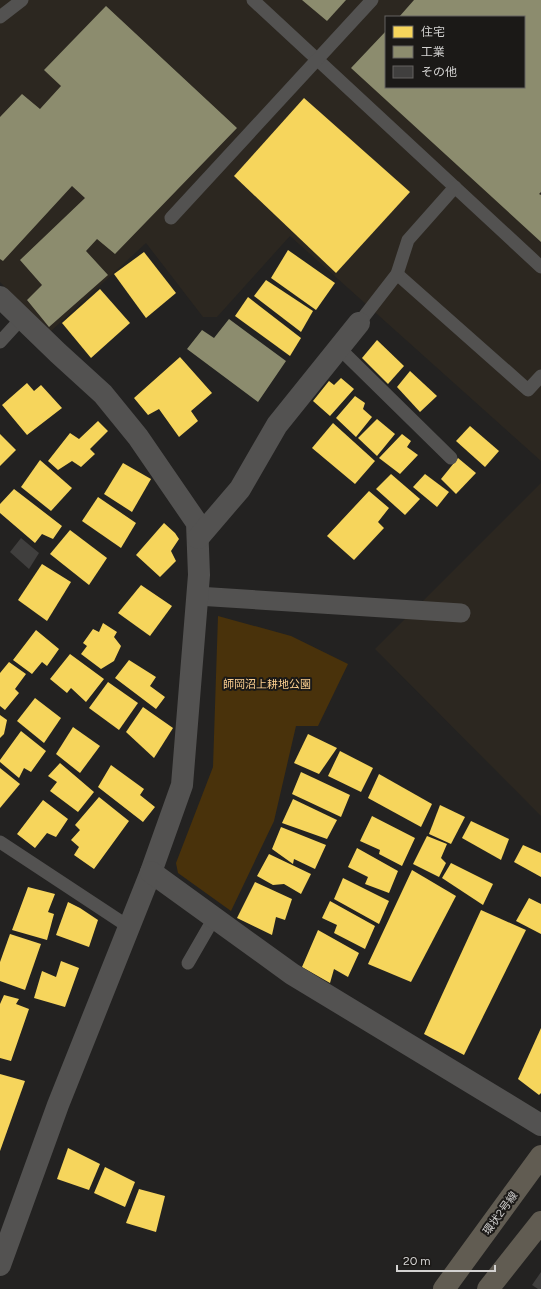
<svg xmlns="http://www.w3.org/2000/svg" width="541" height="1289" viewBox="0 0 541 1289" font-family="Figtree,'Noto Sans JP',sans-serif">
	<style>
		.built { fill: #2c2720; fill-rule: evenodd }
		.green { fill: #49320b }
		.homes { fill: #f6d55c }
		.industry { fill: #8c8c6e }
		.building { fill: #403f3e }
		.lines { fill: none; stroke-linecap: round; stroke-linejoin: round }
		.service { stroke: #535251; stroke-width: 13 }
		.pedestrian { stroke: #535251; stroke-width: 19 }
		.minor { stroke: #535251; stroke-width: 22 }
		.primary { stroke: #615c52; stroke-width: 22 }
		.labels { text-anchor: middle; stroke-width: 4; stroke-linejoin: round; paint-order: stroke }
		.park-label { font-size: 11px; fill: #face8f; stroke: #1b1917 }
		.street-label { font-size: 11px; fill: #d3d2d1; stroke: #1b1917 }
	</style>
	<rect width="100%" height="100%" fill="#232221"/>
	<g class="built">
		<path d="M0,0H541V461L290,236L217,317H203L146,243L50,332L0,282ZM386,17H524V87H386Z"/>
		<path d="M541,483V816L375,649Z"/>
	</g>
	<path class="green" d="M218,616L291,636L348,664L318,726H296L274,821L231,911L178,873L176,863L213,767Z"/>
	<g class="homes">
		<path d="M304,98L410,192L336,273L234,176Z"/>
		<path d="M288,250L335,283L316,310L271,278Z"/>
		<path d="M144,252L176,293L146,318L114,274Z"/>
		<path d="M266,280L313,311L301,332L254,296Z"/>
		<path d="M100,289L130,323L91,358L62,323Z"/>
		<path d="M248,297L301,338L290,356L235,316Z"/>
		<path d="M377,340L404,366L388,384L362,358Z"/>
		<path d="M180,357L212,393L191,411L198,421L179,437L159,409L148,415L134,398Z"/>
		<path d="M410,371L437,396L420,412L397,387Z"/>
		<path d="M341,378L354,389L330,416L313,401L329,381L334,385Z"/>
		<path d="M27,383L34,391L41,385L62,408L27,435L2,405Z"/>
		<path d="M355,396L365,403L363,409L372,417L356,437L336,418Z"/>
		<path d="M377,419L395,434L377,456L358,438Z"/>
		<path d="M98,421L108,431L90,449L95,454L81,467L72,461L58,470L48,461L70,433L79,439Z"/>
		<path d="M333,423L375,461L355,484L312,448Z"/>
		<path d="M470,426L499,451L485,467L456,441Z"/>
		<path d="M0,434L16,450L0,466Z"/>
		<path d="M402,434L411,441L407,447L418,455L400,474L379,458Z"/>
		<path d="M458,458L476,473L456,494L441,479Z"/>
		<path d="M40,460L72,488L51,511L21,487Z"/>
		<path d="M123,463L151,479L132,512L104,494Z"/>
		<path d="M391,474L420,499L405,515L376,489Z"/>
		<path d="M425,474L449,492L437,507L413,487Z"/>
		<path d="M14,489L62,526L53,539L42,534L35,543L0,513V504Z"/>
		<path d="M369,491L389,508L378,522L384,528L354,560L327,536Z"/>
		<path d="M98,497L136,523L121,548L82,521Z"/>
		<path d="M164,523L175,533L179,539L171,551L176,561L160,577L136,555Z"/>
		<path d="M70,530L107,558L89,585L50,554Z"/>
		<path d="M42,564L71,582L47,621L18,600Z"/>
		<path d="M141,585L172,606L150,636L118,613Z"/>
		<path d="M103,623L117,632L114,637L121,646L114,661L101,669L81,654L87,646L83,643L93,629L99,632Z"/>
		<path d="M36,630L59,649L47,666L42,662L32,674L13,660Z"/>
		<path d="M70,654L104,679L86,702L71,688L67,693L50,679Z"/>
		<path d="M129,660L156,677L150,686L165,697L156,709L115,678Z"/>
		<path d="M9,662L26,674L15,689L19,693L5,710L0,706V673Z"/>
		<path d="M108,682L138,703L119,730L89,708Z"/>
		<path d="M35,698L61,718L44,743L17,721Z"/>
		<path d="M143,707L173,728L154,758L126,732Z"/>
		<path d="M0,715L7,720L4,734L0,738Z"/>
		<path d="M73,727L100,746L80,773L56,754Z"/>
		<path d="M21,731L46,751L31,772L24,768L19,778L0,762V760Z"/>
		<path d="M308,734L337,748L319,774L294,763Z"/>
		<path d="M340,751L373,768L361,792L328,776Z"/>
		<path d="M60,763L94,792L78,812L50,791L57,782L48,776Z"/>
		<path d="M111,765L144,789L140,795L155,807L143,822L98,787Z"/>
		<path d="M0,768L20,784L0,808Z"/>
		<path d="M301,772L350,795L341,817L292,794Z"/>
		<path d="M379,774L432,804L421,827L368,798Z"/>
		<path d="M99,797L129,821L94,869L74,855L79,847L71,840L80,830L75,825Z"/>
		<path d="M293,799L337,820L327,839L282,823Z"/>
		<path d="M43,800L68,819L56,837L47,833L35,848L17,834Z"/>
		<path d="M440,805L465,817L451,844L429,834Z"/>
		<path d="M372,816L415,838L402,866L379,854L380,850L360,841Z"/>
		<path d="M471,821L509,839L501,860L462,838Z"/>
		<path d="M281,827L326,845L315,869L294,859L293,864L272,849Z"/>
		<path d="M427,836L447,844L441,858L446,863L439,877L413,864Z"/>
		<path d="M523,845L541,853V877L514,862Z"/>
		<path d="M357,848L398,871L389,893L365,884L368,877L348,867Z"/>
		<path d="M269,854L311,874L301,894L284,884L273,885L257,876Z"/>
		<path d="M451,863L493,884L483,905L442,878Z"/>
		<path d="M412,870L456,896L411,982L368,964Z"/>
		<path d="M343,878L389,901L379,924L334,899Z"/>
		<path d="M255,882L292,899L285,920L276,917L272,935L237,918Z"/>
		<path d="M28,887L55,894L48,912L54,914L47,940L12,930Z"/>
		<path d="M529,898L541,904V934L516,921Z"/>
		<path d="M330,901L375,926L365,949L334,933L337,925L322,918Z"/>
		<path d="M68,902L80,908L98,920L89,947L56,935Z"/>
		<path d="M481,910L526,930L464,1055L424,1034Z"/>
		<path d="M318,930L359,953L348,977L334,969L330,983L302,967Z"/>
		<path d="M10,934L41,944L25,990L0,981V962Z"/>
		<path d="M61,961L79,968L65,1007L34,998L42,971L56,977Z"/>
		<path d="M4,995L19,999L16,1004L29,1009L11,1061L0,1058V1004Z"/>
		<path d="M541,1028V1093L539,1095L518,1079Z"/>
		<path d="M0,1074L25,1081L0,1151Z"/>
		<path d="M68,1148L100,1164L89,1190L57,1179Z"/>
		<path d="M105,1167L135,1182L125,1207L94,1193Z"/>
		<path d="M139,1189L165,1196L156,1232L126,1223Z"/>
	</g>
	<g class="industry">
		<path d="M302,0H346L327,21Z"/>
		<path d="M414,0H541V192L539,194L541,195V242L351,68L386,31V87H524V17H399Z"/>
		<path d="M106,6L237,128L115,254L97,239L86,251L108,275L49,327L27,300L42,285L20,260L85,198L72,186L3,261L0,259V117L22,94L40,109L61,86L44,70Z"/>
		<path d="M229,319L286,361L258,402L187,349L202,330L214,338Z"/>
	</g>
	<g class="building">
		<path d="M21,538L39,553L29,569L10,552Z"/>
		<path d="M541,1272V1289H538L532,1285Z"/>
	</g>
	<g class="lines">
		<g class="service">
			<path d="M253,0L541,267"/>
			<path d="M0,17L22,0"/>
			<path d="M171,218L372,0"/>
			<path d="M397,274L528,390L541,376"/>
			<path d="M359,323L397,274L408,240L455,187"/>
			<path d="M0,342L21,319"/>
			<path d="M339,348L451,458"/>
			<path d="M0,842L129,927"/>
			<path d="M188,963L214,918"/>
		</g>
		<path class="pedestrian" d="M197,596L461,613"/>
		<g class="minor">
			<path d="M0,297L58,353L103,394L138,437L197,523L199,575L182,785L151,872L58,1105L0,1265"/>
			<path d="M198,538L240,489L277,425L359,323"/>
			<path d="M151,872L292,974L541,1125"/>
		</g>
		<g class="primary">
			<path d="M444,1289L541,1156"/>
			<path d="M488,1289L541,1222"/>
		</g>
	</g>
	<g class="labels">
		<g class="park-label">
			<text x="267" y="688">師岡沼上耕地公園</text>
		</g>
		<g class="street-label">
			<text transform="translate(500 1213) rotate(-54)" y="4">環状2号線</text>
		</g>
	</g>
	<rect x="385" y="16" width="140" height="72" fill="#1b1917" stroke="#656361"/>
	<rect x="393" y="26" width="20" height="12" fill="#f6d55c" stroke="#656361"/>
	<text x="421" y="36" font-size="12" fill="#d3d2d1">住宅</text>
	<rect x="393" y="46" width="20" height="12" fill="#8c8c6e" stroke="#656361"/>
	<text x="421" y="56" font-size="12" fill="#d3d2d1">工業</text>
	<rect x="393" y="66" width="20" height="12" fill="#403f3e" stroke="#656361"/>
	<text x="421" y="76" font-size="12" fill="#d3d2d1">その他</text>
	<path d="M397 1265v6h98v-6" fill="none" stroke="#d3d2d1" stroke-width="2"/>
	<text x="403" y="1265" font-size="12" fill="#d3d2d1" stroke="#1b1917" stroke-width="3" paint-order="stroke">20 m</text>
</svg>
